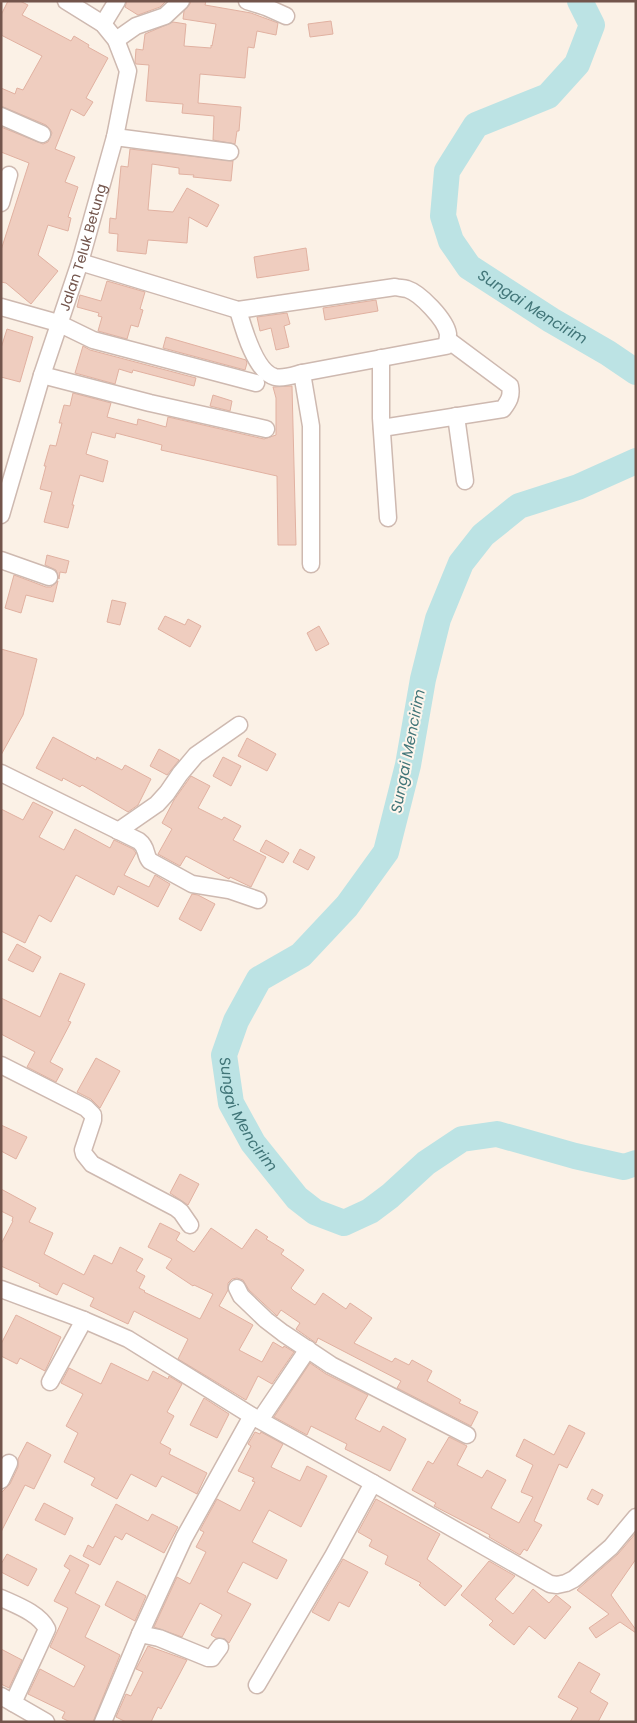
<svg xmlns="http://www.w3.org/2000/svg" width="637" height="1723" viewBox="0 0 637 1723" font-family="Poppins,sans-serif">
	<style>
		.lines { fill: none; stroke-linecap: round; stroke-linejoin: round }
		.river { stroke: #bce3e4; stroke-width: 26 }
		.building { fill: #efcdbf; stroke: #e1b1a1 }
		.minor-casing { stroke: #ceb9b0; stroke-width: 19 }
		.minor { stroke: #fff; stroke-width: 16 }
		.labels { text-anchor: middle; stroke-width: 4; stroke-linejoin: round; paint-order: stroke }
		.street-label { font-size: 14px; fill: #73554c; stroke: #fef5ec }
		.water-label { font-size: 15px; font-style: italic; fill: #417578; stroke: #fef5ec }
	</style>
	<rect width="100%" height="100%" fill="#fbf1e6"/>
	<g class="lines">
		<g class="river">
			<path id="s1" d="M580,1L592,25L577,64L548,96L476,125L447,171L443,216L451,241L469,267L551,320L608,353L636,372"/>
			<path id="s2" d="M636,461L578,487L519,506L483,535L461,563L438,619L423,679L408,765L386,852L347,906L301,955L259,979L236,1021L224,1055L231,1103L253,1143L297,1198L315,1212L344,1223L370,1211L390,1196L426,1163L462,1139L497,1134L575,1156L624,1167L636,1163"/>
		</g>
	</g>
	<g class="building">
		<path d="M8,1H20L28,5L22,15L71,41L74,36L89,45L88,47L108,58L86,98L93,102L84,116L71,109L55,149L75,157L65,182L78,187L68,217L71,218L68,231L48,225L38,255L58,271L31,304L6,283L1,282V250L29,163L1,152V127L43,144L48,142L52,133L50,129L46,125L1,106V88L15,94L17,88L23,90L42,56L1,35V15Z"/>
		<path d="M127,1H166L160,7L138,15L125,7Z"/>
		<path d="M191,1H206L205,5L251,13L278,23L276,35L257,31L254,48L248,47L245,78L200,74L198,103L241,107L239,131H237L235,144L213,140L214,116L182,113L183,104L146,101L149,65L136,64L135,62L136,49L143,50L145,34L173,22L186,24L184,46L211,48V45L212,46L216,24L183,19L184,11L190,4Z"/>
		<path d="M331,21L333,34L310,37L308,24Z"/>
		<path d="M130,149L233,161L231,181L193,177L194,175L179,174V168L152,164L148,210L173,212L187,188L219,205L207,227L189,217L187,243L148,240L146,254L117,251L118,234L109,233L110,218L116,219L121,166L128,167Z"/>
		<path d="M306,248L309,270L257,278L254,257Z"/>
		<path d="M107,281L145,292L140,309L143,310L138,327L131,325L127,339L98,331L102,317L98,316L99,313L77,307L80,295L101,301Z"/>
		<path d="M376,300L378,311L325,320L323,308Z"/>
		<path d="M287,313L290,324L284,326L289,347L276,350L271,328L260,331L257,317Z"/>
		<path d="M7,329L33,337L20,382L1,377V348Z"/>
		<path d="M166,337L246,360L247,363L245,370L163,348Z"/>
		<path d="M83,346L90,350L196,378L194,386L133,370L132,373L119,369L115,384L75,373Z"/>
		<path d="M292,386L296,545H278L277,476L161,450L162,445L116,433L115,438L92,432L86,454L108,461L103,482L80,475L72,505H74L68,528L44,522L52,492L40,489L46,466H44L50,445L56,446L62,423H59L64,405L70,406L73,393L111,403L107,417L137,425L138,419L166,427L168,417L264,439L276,435V398L273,387Z"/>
		<path d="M213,395L232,401L230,411L210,406Z"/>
		<path d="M47,555L69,561L66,573L60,572L59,579L56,570L45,565Z"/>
		<path d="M14,575L46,587H51L58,581L53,602L26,595L21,613L5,608Z"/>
		<path d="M112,600L126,603L120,625L107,622Z"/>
		<path d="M165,616L185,625L188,619L201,626L190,647L158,629Z"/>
		<path d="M319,626L329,644L316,651L307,633Z"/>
		<path d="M1,649L37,659L23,715L1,755Z"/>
		<path d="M53,737L96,760L97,757L122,770L125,765L151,779L138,805L128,812L82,785L80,787L63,778L62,781L36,768Z"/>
		<path d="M247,738L276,754L267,771L238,756Z"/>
		<path d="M159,749L179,760L167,775L150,766Z"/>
		<path d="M223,757L241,766L231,786L213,776Z"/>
		<path d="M191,776L210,786L198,808L222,820L224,817L241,826L233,840L266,857L251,887L230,877L229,879L186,856L180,866L158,854L172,829L162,823L174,800Z"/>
		<path d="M33,802L53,812L39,837L64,850L75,829L110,848L114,840L133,849L136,853L124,875L149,887L155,875L170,884L158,907L118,886L114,895L76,875L51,922L39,915L25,943L1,931V809L23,820Z"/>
		<path d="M266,840L289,853L283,863L260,851Z"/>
		<path d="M300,849L315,857L308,870L293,862Z"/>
		<path d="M192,894L198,895L215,904L201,931L179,919Z"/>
		<path d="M17,944L41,957L33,972L8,960Z"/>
		<path d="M60,973L85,984L68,1021L71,1022L50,1062L63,1069L56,1082L27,1067L35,1052L1,1034V998L40,1017Z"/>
		<path d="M96,1058L120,1071L100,1108L91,1099L77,1092Z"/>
		<path d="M1,1125L27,1137L16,1159L1,1151Z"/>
		<path d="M180,1174L199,1184L188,1205L170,1193Z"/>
		<path d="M1,1189L36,1208L29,1222L53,1233L44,1254L84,1275L94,1255L112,1264L120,1247L143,1259L136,1271L145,1276L139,1288L145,1291L144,1292L200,1319L213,1294L194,1285L193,1286L166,1268L172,1259L148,1247L160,1223L180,1233L176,1240L194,1252L211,1228L242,1249L256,1229L268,1237L266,1239L284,1250L281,1254L304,1270L291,1288L294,1291L315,1305L323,1293L346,1309L350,1303L372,1318L354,1343L392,1362L395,1358L409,1365L412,1360L432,1371L427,1381L461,1400L459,1403L478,1412L471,1426L397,1388L401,1381L318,1338L316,1343L296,1329L300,1323L281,1310L277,1316L249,1290L243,1280L237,1278L232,1279L228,1283V1290L219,1306L253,1325L239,1350L262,1362L273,1342L283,1348L284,1346L294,1352L272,1384L258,1376L246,1400L178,1359L188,1339L134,1311L128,1324L90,1306L94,1298L63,1283L57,1295L39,1286L40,1284L1,1266V1244L13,1221H12L13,1217L1,1211Z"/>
		<path d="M16,1315L61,1337L45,1371L20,1358L17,1364L1,1356V1344Z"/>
		<path d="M111,1363L148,1381L153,1371L168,1379L169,1376L182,1384L167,1412L174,1416L160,1443L171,1449L169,1454L207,1473L197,1494L162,1476L156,1487L131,1474L117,1499L91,1485L95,1478L64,1462L78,1433L66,1426L83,1394L61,1383L69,1368L101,1384Z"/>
		<path d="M310,1363L326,1374L368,1395L355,1419L380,1432L383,1426L406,1439L390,1471L345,1449L347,1444L311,1426L307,1435L274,1417Z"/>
		<path d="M204,1398L229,1414L217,1438L190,1425Z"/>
		<path d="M569,1425L585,1433L567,1468L559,1464L534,1521L542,1525L527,1551L524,1549L520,1555L489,1537L490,1535L434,1506L436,1503L412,1490L428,1461L433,1464L449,1437L467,1446L457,1465L482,1478L487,1470L506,1480L491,1508L519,1523L533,1497L521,1492L533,1465L516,1456L524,1439L554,1455Z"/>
		<path d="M255,1432L260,1434L261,1432L283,1444L271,1467L300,1481L307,1466L327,1476L301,1527L269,1510L252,1542L287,1560L277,1579L243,1562L227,1592L251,1604L229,1643L225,1639L216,1638L211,1635L222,1615L200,1603L182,1637L154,1627L177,1577L190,1584L206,1552L196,1547L204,1532L200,1530L217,1499L240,1511L255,1482L252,1481L254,1478L238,1471L251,1446L248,1444Z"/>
		<path d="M27,1442L51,1455L34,1489L25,1485L1,1532V1493L10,1484L18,1467V1459Z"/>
		<path d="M592,1489L603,1495L598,1505L587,1499Z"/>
		<path d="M376,1499L440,1534L427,1559L462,1586L445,1606L419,1585L421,1583L385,1564L388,1556L369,1546L372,1540L358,1532Z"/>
		<path d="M44,1503L73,1518L65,1535L35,1520Z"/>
		<path d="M116,1504L148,1521L152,1514L178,1527L164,1553L126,1533L122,1540L115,1536L100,1565L83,1556L88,1545L93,1548Z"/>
		<path d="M636,1533V1559L611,1595L636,1630V1633L620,1622L596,1638L589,1628L609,1614L577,1590L618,1554Z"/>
		<path d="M7,1554L37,1569L28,1586L1,1572V1564Z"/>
		<path d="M70,1555L89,1565L75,1593L100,1606L85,1637L120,1655L93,1722H70L62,1718L65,1712L28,1694L40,1669L74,1687L85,1666L50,1647L68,1608L54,1601L70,1570L64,1566Z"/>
		<path d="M343,1559L368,1572L349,1607L339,1602L329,1621L312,1612Z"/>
		<path d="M489,1561L515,1576L495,1599L513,1614L533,1589L549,1603L556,1595L571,1607L545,1639L529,1626L514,1645L489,1625L493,1621L461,1595Z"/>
		<path d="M117,1581L146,1596L135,1621L105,1605Z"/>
		<path d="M148,1646L187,1660L161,1709L158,1707L151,1722H126L116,1717L126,1694L131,1696L143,1672L136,1669Z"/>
		<path d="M1,1649L22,1660L9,1688L1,1684Z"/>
		<path d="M579,1662L600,1674L590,1692L608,1703L598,1722H570L578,1708L558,1697Z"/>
	</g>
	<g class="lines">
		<defs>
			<g id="minor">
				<path d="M247,1L266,7L286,16"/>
				<path d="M103,24L117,1"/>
				<path d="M116,40L136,26L165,16L181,1"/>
				<path d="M1,116L42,134"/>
				<path d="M115,137L230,152"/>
				<path d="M1,203L9,175"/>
				<path d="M80,262L238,310L395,287C399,288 403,288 407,289C420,293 446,320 448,334C448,339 447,342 446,346L302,373"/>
				<path d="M1,307L58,323L93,340L256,383"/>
				<path d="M238,310C243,327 255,372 275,377C284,379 294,375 302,373L311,426V564"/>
				<path d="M381,358V418L388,518"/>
				<path d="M42,375L150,403L266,429"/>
				<path d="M456,416L465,481"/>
				<path d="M382,428L503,409C509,401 512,396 510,386L448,340"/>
				<path id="s3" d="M1,515L42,375L80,262L115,137L128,71L116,40L103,24L66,1"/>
				<path d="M1,560L49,577"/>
				<path d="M1,773L139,841C148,848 144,854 150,861L192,884L229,890L258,900"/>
				<path d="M118,831L157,804L167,793L180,774L196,755L239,725"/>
				<path d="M1,1065L86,1108L93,1115V1120L83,1150L84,1154L92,1164L176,1208L181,1212L190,1225"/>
				<path d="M237,1288L241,1296L266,1320L283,1333L331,1365L467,1435"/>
				<path d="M1,1289L84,1320L128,1339L252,1416L373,1483L550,1584L557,1585L566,1583L574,1579L611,1547L636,1517"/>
				<path d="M50,1382L84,1320"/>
				<path d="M260,1420L308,1349"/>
				<path d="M1,1480L9,1463"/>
				<path d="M1,1598C16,1605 39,1613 47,1629L13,1703"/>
				<path d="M140,1634L159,1638L208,1658H212L220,1647"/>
				<path d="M257,1685L333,1556L373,1483"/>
				<path d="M1,1696L46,1722"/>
				<path d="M103,1722L140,1634L184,1538L252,1416"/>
			</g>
		</defs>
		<use href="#minor" class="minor-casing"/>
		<use href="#minor" class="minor"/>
	</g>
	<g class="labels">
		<g class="street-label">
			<text dy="5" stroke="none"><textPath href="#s3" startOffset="280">Jalan Teluk Betung</textPath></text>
		</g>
		<g class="water-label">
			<text dy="5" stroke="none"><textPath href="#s1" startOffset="422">Sungai Mencirim</textPath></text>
			<text transform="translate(408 751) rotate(-79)" y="5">Sungai Mencirim</text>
			<text dy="5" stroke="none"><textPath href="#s2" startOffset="838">Sungai Mencirim</textPath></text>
		</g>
	</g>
	<rect width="637" height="1723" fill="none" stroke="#73554c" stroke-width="5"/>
</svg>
